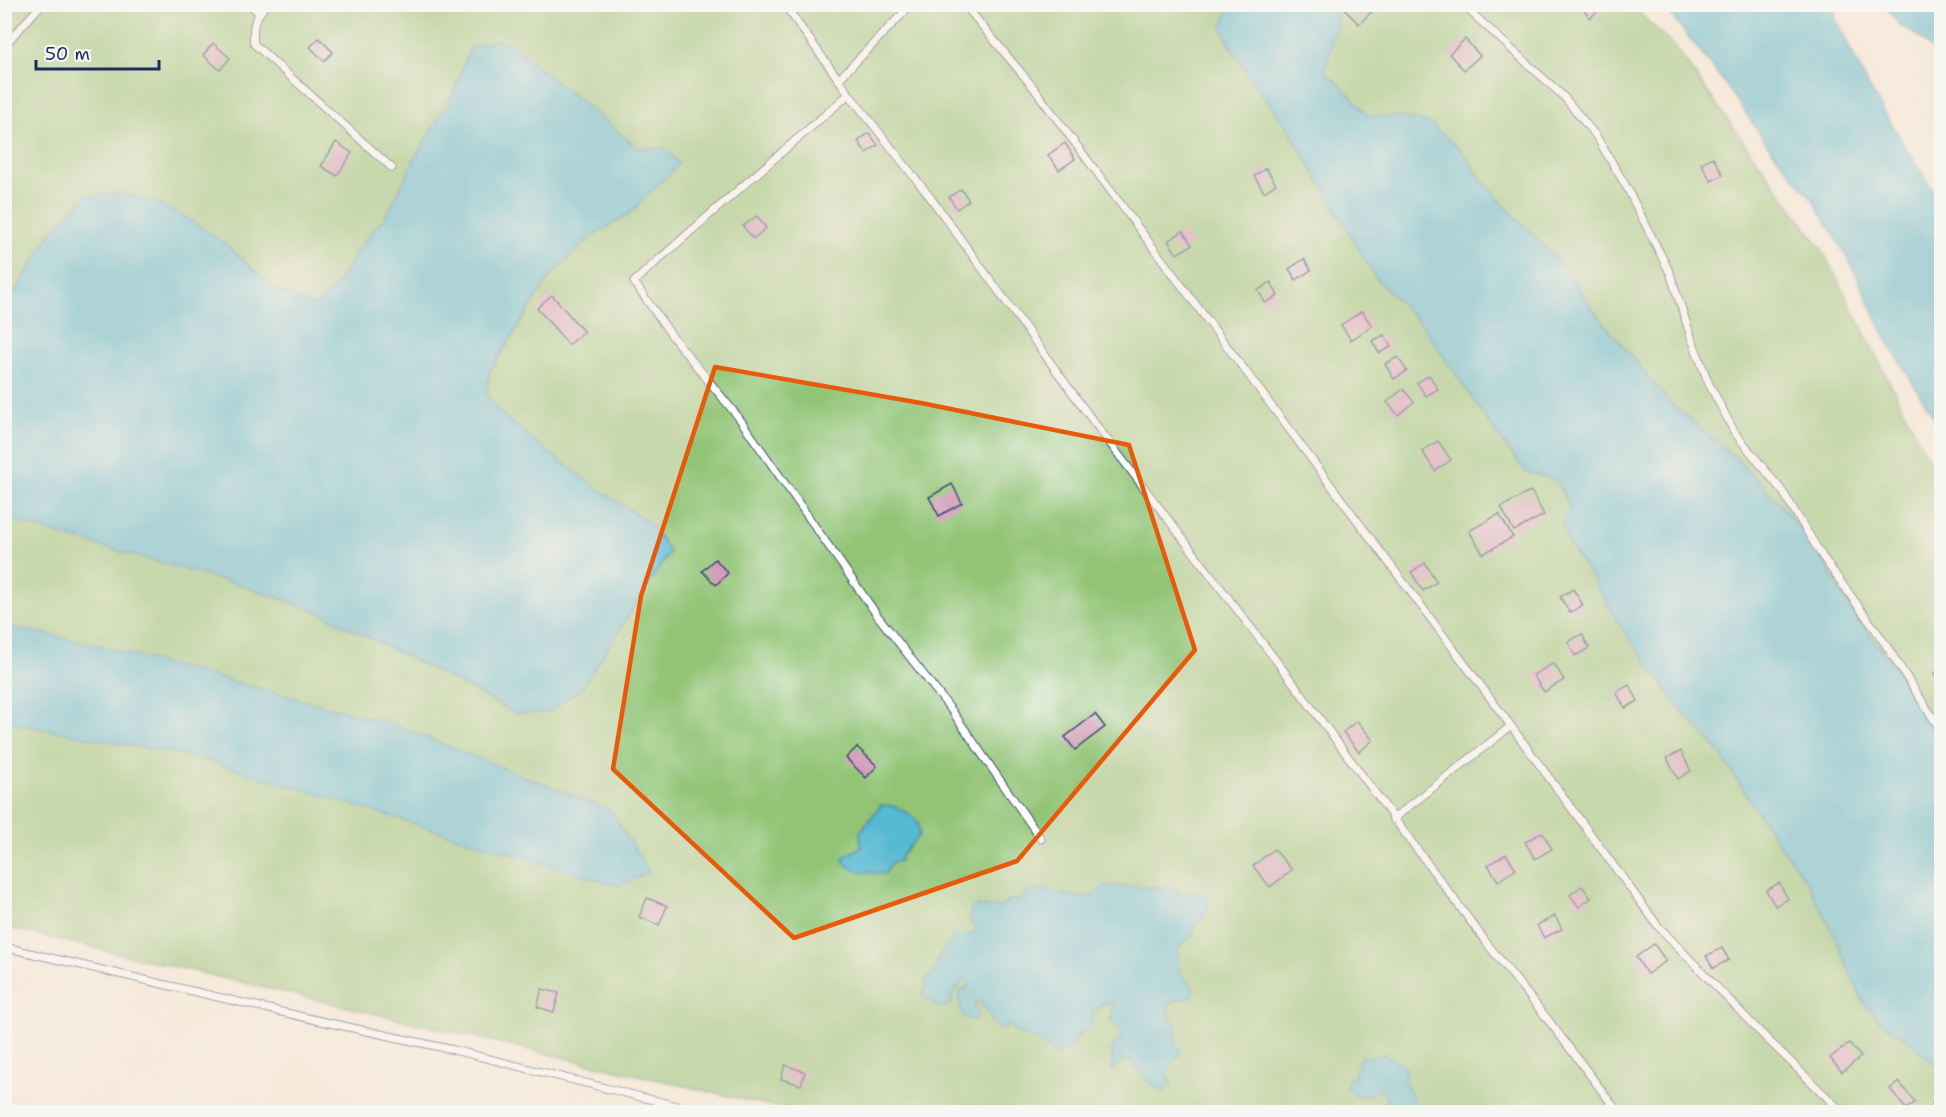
<svg xmlns="http://www.w3.org/2000/svg" width="1946" height="1117" viewBox="0 0 1946 1117" font-family="'Shantell Sans',sans-serif">
	<style>
		.green { fill: #91c475; stroke: #567a6a; stroke-width: 1.5 }
		.water { fill: #54b9d3; stroke: #387498; stroke-width: 1.5 }
		.building { fill: #cf94b4 }
		.lines { fill: none; stroke-linecap: round; stroke-linejoin: round }
		.lane-casing { stroke: #3c4b71; stroke-width: 9 }
		.lane { stroke: #fff; stroke-width: 7 }
		.marked { fill: none; stroke: #e8590c; stroke-width: 4.5; stroke-linejoin: round }
	</style>
	<rect width="100%" height="100%" fill="#f6f6f2"/>
	<filter id="ink" filterUnits="userSpaceOnUse"><feTurbulence type="fractalNoise" baseFrequency=".0167" numOctaves="2"/><feDisplacementMap in="SourceGraphic" scale="12" xChannelSelector="R" yChannelSelector="G"/><feConvolveMatrix kernelMatrix="1 2 1 2 8 2 1 2 1" color-interpolation-filters="sRGB"/></filter>
	<filter id="wash" filterUnits="userSpaceOnUse"><feTurbulence type="fractalNoise" baseFrequency=".008" numOctaves="4" result="noise"/><feDisplacementMap in="SourceGraphic" scale="24" xChannelSelector="R" yChannelSelector="G"/><feGaussianBlur stdDeviation="1.35" result="paint"/><feColorMatrix in="noise" values="0 0 0 0 0 0 0 0 0 0 0 0 0 0 0 0 0 1.4 0 .05"/><feComposite in="paint" operator="in"/></filter>
	<g filter="url(#wash)">
		<rect width="100%" height="100%" fill="#f5eadb"/>
		<g class="green">
			<path d="M5,5H1231L1222,26L1231,47L1254,84L1286,124L1375,277L1423,326L1498,436L1526,472L1556,479L1570,507L1562,523L1568,543L1680,708L1718,750L1772,834L1807,882L1833,932L1863,1001L1880,1022L1905,1037L1933,1063L1941,1067V1112H796L5,927V515L33,527L244,586L319,612L463,685L516,714L581,689L669,552L650,523L604,493L543,448L498,411L486,393L490,371L551,275L591,237L630,213L665,148H638L512,46L470,48L453,95L417,154L388,213L358,249L336,286L315,306L279,292L224,243L54,229L5,309Z"/>
			<path d="M1330,5H1631L1675,47L1823,251L1941,484V737L1915,695L1844,600L1821,554L1776,500L1735,457L1670,403L1594,311L1561,263L1514,216L1483,181L1459,148L1401,117L1368,116L1342,86L1325,71L1338,19Z"/>
		</g>
		<g class="water">
			<path d="M1231,5H1330L1338,19L1325,72L1342,86L1368,116L1401,117L1430,124L1459,148L1483,181L1514,216L1561,263L1594,311L1670,403L1735,457L1776,500L1821,554L1844,600L1915,695L1941,737V1067L1933,1063L1905,1037L1880,1022L1863,1001L1833,932L1807,882L1772,834L1718,750L1680,708L1621,627L1593,580L1568,543L1562,523L1570,507L1556,480L1526,472L1498,436L1423,326L1375,277L1286,124L1254,84L1231,47L1222,26Z"/>
			<path d="M1663,5H1836L1835,17L1868,86L1941,204V429L1886,339L1850,262L1814,201L1771,149L1723,81Z"/>
			<path d="M1885,5H1941V59L1918,36L1899,25Z"/>
			<path d="M494,40L512,46L638,148H665L679,164L630,213L591,237L551,275L490,371L486,393L498,411L543,448L604,493L650,523L669,552L581,689L549,712L516,714L463,685L319,612L244,586L33,527L5,515V309L54,229L86,196L118,194L151,200L187,218L224,243L279,292L315,306L336,286L358,249L388,213L417,154L453,95L470,48Z"/>
			<path d="M5,626L77,640L389,723L610,810L649,872L619,886L195,757L5,722Z"/>
			<path d="M881,805C897,805 907,811 918,822L919,835L900,857V861L891,863L885,874L856,871L843,862L844,857L861,847L860,832Z"/>
			<path d="M1104,886L1162,887L1177,889L1179,894L1201,892L1208,898V910L1203,914V921L1195,923L1193,936C1172,947 1177,958 1181,977L1191,983L1194,991L1190,998L1176,1000L1169,1005V1017L1177,1025L1175,1040L1181,1052L1166,1073L1172,1083L1165,1091L1148,1082L1132,1061L1121,1060L1112,1072C1112,1058 1109,1046 1122,1038L1117,1025L1111,1021L1114,1004H1101L1092,1015V1028L1083,1030C1077,1040 1067,1054 1054,1054L1039,1041L1017,1034L1010,1025L1001,1030L990,1022V1015L980,1002H975L978,1019L970,1020L962,1016L959,995L960,991L967,988L966,979H962L959,987L953,991L952,1003L940,1008L922,995L928,978L937,969V960L954,936H968L978,929L970,922L971,909L975,906L1000,907L1011,900H1019L1030,891L1049,890L1057,894L1089,898Z"/>
			<path d="M1362,1054L1368,1058L1384,1054L1406,1067L1404,1079L1415,1103L1410,1112H1389L1386,1108L1387,1099L1383,1091L1374,1090L1368,1096H1359L1347,1089V1081L1353,1077Z"/>
		</g>
		<g id="blocks">
			<g class="building">
				<path d="M1351,4H1380L1359,24L1345,10Z"/>
				<path d="M1579,4H1606L1590,18Z"/>
				<path d="M319,38L333,52L324,61L310,47Z"/>
				<path d="M1465,39L1480,56L1464,70L1449,54Z"/>
				<path d="M213,43L230,58L220,70L203,55Z"/>
				<path d="M869,133L878,145L866,153L858,141Z"/>
				<path d="M336,142L352,153L337,176L321,166Z"/>
				<path d="M1065,143L1075,159L1059,170L1048,155Z"/>
				<path d="M1713,157L1723,175L1711,181L1701,163Z"/>
				<path d="M1266,168L1276,184L1264,192L1254,176Z"/>
				<path d="M961,189L969,200L957,209L949,197Z"/>
				<path d="M757,216L766,228L753,239L743,226Z"/>
				<path d="M1183,231L1192,245L1177,254L1168,241Z"/>
				<path d="M1304,259L1311,270L1296,280L1289,269Z"/>
				<path d="M1271,282L1278,296L1265,303L1258,290Z"/>
				<path d="M552,295L584,332L569,345L537,308Z"/>
				<path d="M1362,311L1372,326L1351,340L1341,325Z"/>
				<path d="M1384,335L1391,347L1379,353L1372,341Z"/>
				<path d="M1398,357L1407,371L1394,379L1385,364Z"/>
				<path d="M1429,375L1438,389L1426,396L1417,383Z"/>
				<path d="M1403,389L1414,402L1398,415L1387,402Z"/>
				<path d="M1438,441L1451,460L1435,471L1422,451Z"/>
				<path d="M952,484L962,503L939,516L929,497Z"/>
				<path d="M1531,491L1544,515L1514,531L1501,507Z"/>
				<path d="M1499,514L1513,537L1483,554L1469,531Z"/>
				<path d="M715,559L728,573L716,585L702,571Z"/>
				<path d="M1425,563L1437,582L1423,591L1411,572Z"/>
				<path d="M1573,589L1583,605L1570,613L1560,597Z"/>
				<path d="M1582,634L1589,648L1575,656L1568,642Z"/>
				<path d="M1554,663L1564,680L1544,692L1533,675Z"/>
				<path d="M1942,669V688L1934,673Z"/>
				<path d="M1629,685L1638,701L1625,708L1616,692Z"/>
				<path d="M1095,714L1105,727L1075,750L1065,737Z"/>
				<path d="M1357,721L1373,740L1359,752L1343,732Z"/>
				<path d="M857,747L877,766L866,778L846,758Z"/>
				<path d="M1681,751L1691,771L1678,779L1667,758Z"/>
				<path d="M1542,832L1552,849L1535,859L1525,842Z"/>
				<path d="M1274,849L1292,870L1270,887L1253,866Z"/>
				<path d="M1506,854L1516,869L1498,881L1488,865Z"/>
				<path d="M1779,883L1788,899L1775,906L1766,890Z"/>
				<path d="M1582,886L1591,898L1579,907L1570,895Z"/>
				<path d="M647,898L667,906L659,925L639,917Z"/>
				<path d="M1555,916L1562,929L1544,938L1537,925Z"/>
				<path d="M1654,944L1666,961L1647,974L1636,957Z"/>
				<path d="M1722,948L1729,960L1713,968L1706,956Z"/>
				<path d="M542,989L559,993L554,1012L537,1007Z"/>
				<path d="M1849,1043L1861,1057L1842,1072L1830,1058Z"/>
				<path d="M785,1065L805,1072L801,1085L781,1079Z"/>
				<path d="M1899,1082L1915,1102L1906,1109L1890,1089Z"/>
				<path d="M1942,1099V1112H1937L1932,1104Z"/>
			</g>
		</g>
	</g>
	<g filter="url(#ink)">
		<use href="#blocks" fill-opacity="0" stroke="#3c4b71" stroke-width="1.5"/>
		<g class="lines">
			<defs>
				<g id="lane">
					<path d="M249,4L259,13"/>
					<path d="M267,4C254,18 252,25 254,44L392,168"/>
					<path d="M784,4L849,94L930,197L1093,421L1297,688L1489,946L1549,1021L1618,1112"/>
					<path d="M964,4L1033,87L1511,726L1658,926L1758,1030L1842,1112"/>
					<path d="M1462,4L1564,97L1596,136L1626,186L1670,273L1691,337L1709,384L1735,433L1783,492L1822,556L1880,636L1942,732"/>
					<path d="M4,46L42,4"/>
					<path d="M839,79L912,4"/>
					<path d="M849,94C777,157 704,218 634,282L672,336L739,418L877,615L952,711L1041,839"/>
					<path d="M1393,819L1511,726"/>
					<path d="M4,947L316,1020L454,1050L701,1112"/>
				</g>
			</defs>
			<use href="#lane" class="lane-casing"/>
			<use href="#lane" class="lane"/>
		</g>
	</g>
	<path d="M0 0H1946V1117H0ZM715,367L921,403L1129,445L1195,650L1017,861L794,938L613,769L641,596Z" fill="#f5eadb" fill-opacity=".55" fill-rule="evenodd"/>
	<path class="marked" d="M715,367L921,403L1129,445L1195,650L1017,861L794,938L613,769L641,596Z"/>
	<rect width="1946" height="1117" fill="none" stroke="#f6f6f2" stroke-width="24"/>
	<path d="M36 60v9h123v-9" fill="none" stroke="#1b2f5e" stroke-width="3"/>
	<text x="45" y="60" font-size="18" fill="#1b2f5e" stroke="#f6f6f2" stroke-width="4.5" paint-order="stroke">50 m</text>
</svg>
